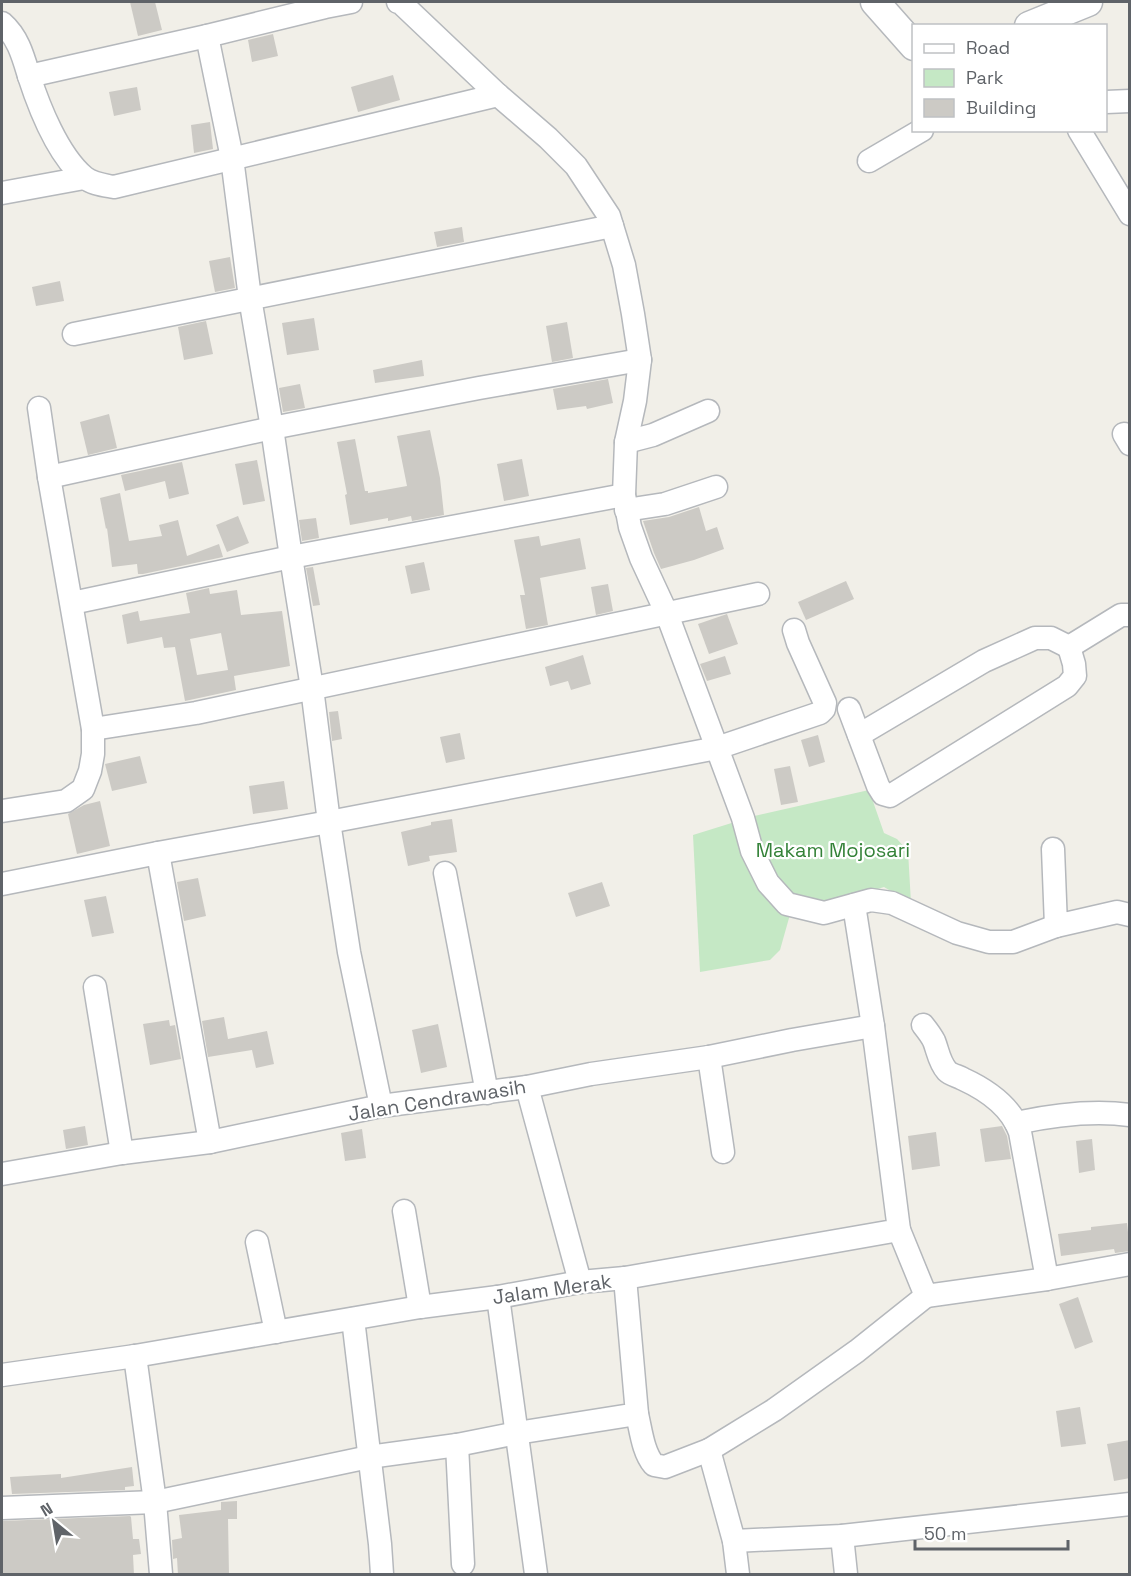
<svg xmlns="http://www.w3.org/2000/svg" width="1131" height="1576" viewBox="0 0 1131 1576" font-family="'Space Grotesk',sans-serif">
	<style>
		.green { fill: #c5e8c5 }
		.building { fill: #cccac5; fill-rule: evenodd }
		.lines { fill: none; stroke-linecap: round; stroke-linejoin: round }
		.minor-casing { stroke: #b5b8bc; stroke-width: 25 }
		.tertiary-casing { stroke: #b5b8bc; stroke-width: 31 }
		.minor { stroke: #fff; stroke-width: 22 }
		.tertiary { stroke: #fff; stroke-width: 28 }
		.labels { text-anchor: middle; stroke-width: 4.5; stroke-linejoin: round; paint-order: stroke }
		.park-label { font-size: 20px; fill: #348238; stroke: #fff }
		.street-label { font-size: 20px; fill: #5f6368; stroke: #fff }
	</style>
	<rect width="100%" height="100%" fill="#f1efe8"/>
	<g class="green">
		<path d="M869,790L884,833L897,839L908,851L911,903L884,887L838,901L811,900L785,891L772,878L750,817Z"/>
		<path d="M738,821L791,911L780,950L770,960L700,972L693,835Z"/>
	</g>
	<g class="building">
		<path d="M130,2H155L162,30L138,36Z"/>
		<path d="M273,34L278,56L252,62L248,40Z"/>
		<path d="M393,75L400,100L358,112L351,87Z"/>
		<path d="M137,87L141,110L114,116L109,92Z"/>
		<path d="M210,122L213,149L194,153L191,125Z"/>
		<path d="M462,227L464,242L437,247L434,232Z"/>
		<path d="M230,257L235,288L215,292L209,261Z"/>
		<path d="M60,281L64,301L36,306L32,287Z"/>
		<path d="M314,318L319,350L287,355L282,323Z"/>
		<path d="M206,321L213,354L184,360L178,327Z"/>
		<path d="M567,322L573,358L552,362L546,326Z"/>
		<path d="M422,360L424,376L375,383L373,370Z"/>
		<path d="M608,379L613,403L587,409L586,406L557,410L553,389Z"/>
		<path d="M300,384L305,408L283,412L279,388Z"/>
		<path d="M109,414L117,448L88,455L80,422Z"/>
		<path d="M430,430L440,478L444,515L412,521L411,516L388,521V518L350,525L345,495L347,494L337,442L355,439L365,491H368V493L407,486L397,436Z"/>
		<path d="M522,459L529,496L504,501L497,464Z"/>
		<path d="M257,460L265,501L243,505L235,464Z"/>
		<path d="M182,462L189,494L169,499L165,481L125,491L121,475Z"/>
		<path d="M120,493L129,541L162,536L159,525L178,520L187,556L219,544L223,557L143,574H138L137,564L112,567L107,528L106,529L100,498Z"/>
		<path d="M699,507L706,531L717,527L724,549L694,560L661,569L654,553L643,521L669,517Z"/>
		<path d="M238,516L249,543L227,552L216,525Z"/>
		<path d="M316,518L319,538L302,541L299,520Z"/>
		<path d="M539,536L541,546L580,538L586,569L540,578L548,625L526,629L520,595H525L514,540Z"/>
		<path d="M424,562L430,590L411,594L405,566Z"/>
		<path d="M313,567L320,605L313,606L306,568Z"/>
		<path d="M846,581L854,599L806,620L798,602Z"/>
		<path d="M608,584L613,611L596,615L591,587Z"/>
		<path d="M209,588L210,594L237,590L241,615L282,611L290,666L234,676L236,690L185,701L175,647L164,648L162,637L127,644L122,615L138,611L140,621L190,613L186,593ZM221,633L228,670L197,675L190,639Z"/>
		<path d="M727,614L738,644L709,654L698,624Z"/>
		<path d="M583,655L591,684L571,690L568,681L550,686L545,667Z"/>
		<path d="M725,656L731,674L707,681L700,664Z"/>
		<path d="M338,711L342,739L332,741L329,712Z"/>
		<path d="M460,733L465,759L446,763L440,737Z"/>
		<path d="M818,735L825,762L809,767L801,740Z"/>
		<path d="M140,756L147,783L112,791L105,764Z"/>
		<path d="M790,766L798,802L781,805L774,769Z"/>
		<path d="M284,781L288,809L253,814L249,786Z"/>
		<path d="M100,801L110,846L77,854L68,814L84,805Z"/>
		<path d="M452,819L457,852L429,856L430,861L408,866L401,832L431,825V822Z"/>
		<path d="M198,878L206,916L184,921L177,882Z"/>
		<path d="M602,882L610,906L576,917L568,893Z"/>
		<path d="M106,896L114,933L92,937L84,900Z"/>
		<path d="M224,1017L228,1039L267,1031L274,1064L256,1068L252,1050L208,1057L202,1021Z"/>
		<path d="M169,1020L170,1026L175,1025L181,1059L150,1065L143,1024Z"/>
		<path d="M438,1024L447,1067L421,1073L412,1030Z"/>
		<path d="M85,1126L88,1145L66,1149L63,1130Z"/>
		<path d="M1002,1126L1007,1136L1011,1159L985,1162L980,1129Z"/>
		<path d="M362,1129L366,1158L345,1161L341,1133Z"/>
		<path d="M936,1132L940,1166L912,1170L908,1136Z"/>
		<path d="M1092,1139L1095,1170L1079,1173L1076,1141Z"/>
		<path d="M1127,1223L1130,1251L1115,1253L1114,1249L1061,1256L1058,1234L1091,1230V1227Z"/>
		<path d="M1078,1297L1093,1342L1075,1349L1059,1304Z"/>
		<path d="M1080,1407L1086,1444L1061,1447L1056,1411Z"/>
		<path d="M1130,1440V1478L1114,1481L1107,1444Z"/>
		<path d="M132,1467L134,1486L125,1487V1490L12,1494L10,1477L61,1474V1478Z"/>
		<path d="M237,1501V1519H228L229,1575H178L177,1558L173,1559L172,1540L182,1538L179,1515L221,1510V1502Z"/>
		<path d="M130,1516L131,1517L133,1539H139L141,1554L133,1555L134,1575H2V1521Z"/>
	</g>
	<g class="lines">
		<defs>
			<g id="minor">
				<path d="M398,2L401,3L498,95L548,138L576,166L609,216L624,265L633,314L640,360L635,401L626,442L624,495L630,527L641,558L667,614L717,748L743,818L752,851L768,883L787,904L824,913L871,900L892,903L957,933L989,942H1013L1056,926"/>
				<path d="M2,23C18,37 23,56 29,76C39,107 58,155 84,177C92,184 103,185 114,187L498,95"/>
				<path d="M207,36L232,158L250,298L272,428L291,557L312,688L329,822L349,952L381,1106"/>
				<path d="M29,76L207,36L325,7L351,2"/>
				<path d="M1106,102L1130,101"/>
				<path d="M1079,130L1130,214"/>
				<path d="M869,161L922,130"/>
				<path d="M2,193L84,178"/>
				<path d="M74,334L612,226"/>
				<path d="M1124,434L1130,444"/>
				<path d="M626,442L653,435L708,411"/>
				<path d="M49,477L272,428L479,388L640,360"/>
				<path d="M626,510L665,504L716,487"/>
				<path d="M72,603L291,557L624,495"/>
				<path d="M849,709L878,786L883,794L890,796L1067,686L1075,676L1074,664L1069,647"/>
				<path d="M93,729L196,713L758,594"/>
				<path d="M859,735L984,661L1035,638H1051L1069,647L1121,615H1130"/>
				<path d="M2,811L66,801L83,789L90,771L93,754V729L49,477L39,408"/>
				<path d="M1053,849L1056,926L1117,912L1130,915"/>
				<path d="M158,853L210,1142"/>
				<path d="M445,873L487,1093"/>
				<path d="M2,884L158,853L329,822L717,748L820,713L824,709L825,703L798,643L794,630"/>
				<path d="M95,987L122,1153"/>
				<path d="M923,1025C927,1030 931,1035 934,1041C938,1051 939,1062 947,1071C951,1075 958,1076 963,1079C987,1090 1011,1107 1020,1132L1047,1279"/>
				<path d="M709,1057L723,1152"/>
				<path d="M527,1087L580,1282"/>
				<path d="M1016,1123C1053,1115 1093,1110 1130,1115"/>
				<path d="M2,1174L122,1153L210,1142L381,1106L527,1087L591,1074L709,1057L792,1040L873,1026"/>
				<path d="M404,1211L420,1307"/>
				<path d="M899,1230L926,1296L1047,1279L1130,1264"/>
				<path d="M257,1242L276,1332"/>
				<path d="M498,1297L536,1574"/>
				<path d="M353,1319L380,1544L382,1574"/>
				<path d="M135,1356L155,1502L161,1574"/>
				<path d="M2,1375L135,1356L420,1307L498,1297L580,1282L625,1278L899,1230L873,1026L854,905"/>
				<path d="M637,1414C641,1431 643,1452 654,1465L665,1467L709,1450"/>
				<path d="M457,1445L463,1564"/>
				<path d="M2,1508L155,1502L369,1457L457,1445L517,1433L637,1414L625,1278"/>
				<path d="M842,1536L846,1574"/>
				<path d="M734,1541L842,1536L1130,1504"/>
				<path d="M738,1574L734,1541L709,1450L774,1410L857,1351L926,1296"/>
			</g>
			<g id="tertiary">
				<path d="M875,2L914,46"/>
				<path d="M1029,26L1088,2"/>
			</g>
		</defs>
		<use href="#minor" class="minor-casing"/>
		<use href="#tertiary" class="tertiary-casing"/>
		<use href="#minor" class="minor"/>
		<use href="#tertiary" class="tertiary"/>
	</g>
	<g class="labels">
		<g class="park-label">
			<text x="833" y="857">Makam Mojosari</text>
		</g>
		<g class="street-label">
			<text transform="translate(437 1100) rotate(-9)" y="7">Jalan Cendrawasih</text>
			<text transform="translate(552 1289) rotate(-8)" y="7">Jalam Merak</text>
		</g>
	</g>
	<rect width="1131" height="1576" fill="none" stroke="#5f6368" stroke-width="6"/>
	<rect x="912" y="24" width="195" height="108" fill="#ffffff" stroke="#bfc1c3" stroke-width="1.5"/>
	<rect x="924" y="44" width="30" height="9" fill="#ffffff" stroke="#bfc1c3" stroke-width="1.5"/>
	<text x="966" y="54" font-size="18" fill="#5f6368">Road</text>
	<rect x="924" y="69" width="30" height="18" fill="#c5e8c5" stroke="#bfc1c3" stroke-width="1.5"/>
	<text x="966" y="84" font-size="18" fill="#5f6368">Park</text>
	<rect x="924" y="99" width="30" height="18" fill="#cccac5" stroke="#bfc1c3" stroke-width="1.5"/>
	<text x="966" y="114" font-size="18" fill="#5f6368">Building</text>
	<g transform="translate(54 1522) rotate(330)" stroke="#ffffff" stroke-width="4.5" paint-order="stroke">
	<path d="M0-4.5L10 22L0 15L-10 22Z" fill="#5f6368"/>
	<text y="-9" font-size="16" font-weight="bold" text-anchor="middle" fill="#5f6368">N</text>
	</g>
	<path d="M915 1540v9h153v-9" fill="none" stroke="#5f6368" stroke-width="3"/>
	<text x="924" y="1540" font-size="18" fill="#5f6368" stroke="#ffffff" stroke-width="4.5" paint-order="stroke">50 m</text>
</svg>
